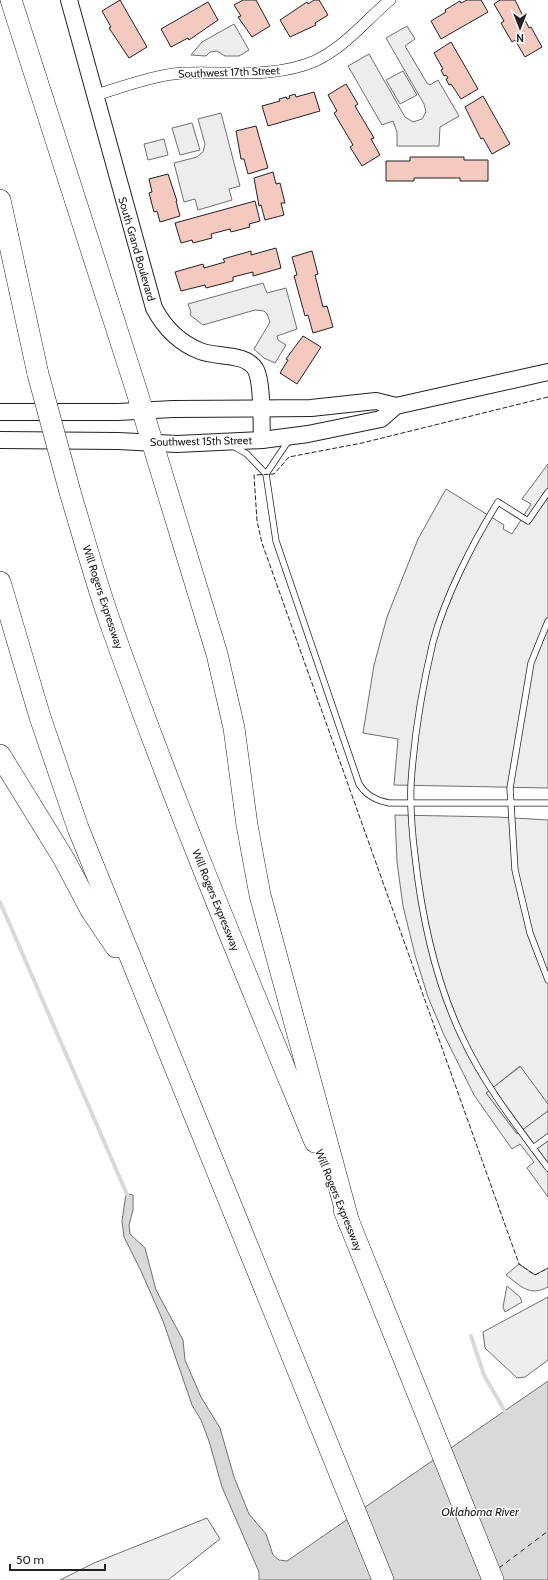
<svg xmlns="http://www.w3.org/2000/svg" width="548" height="1580" viewBox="0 0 548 1580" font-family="Cabin,sans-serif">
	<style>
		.green { fill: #eee; stroke: #6f6f6f }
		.parking { fill: #ededed; stroke: #6f6f6f }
		.water { fill: #d9d9d9; stroke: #6f6f6f }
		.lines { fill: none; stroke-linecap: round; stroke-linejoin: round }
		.stream { stroke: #d9d9d9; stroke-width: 4 }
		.ferry { stroke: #222; stroke-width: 1; stroke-dasharray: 5 4; stroke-linecap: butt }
		.building { fill: #f3c9c0; stroke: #222 }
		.lane-casing { stroke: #222; stroke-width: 7 }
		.street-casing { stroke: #222; stroke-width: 12 }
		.secondary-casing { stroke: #222; stroke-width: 18 }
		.highway-casing { stroke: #222; stroke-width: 22 }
		.lane { stroke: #fff; stroke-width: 5.5 }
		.street { stroke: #fff; stroke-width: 11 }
		.secondary { stroke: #fff; stroke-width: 16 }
		.highway { stroke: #fff; stroke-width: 21 }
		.highway-bridge-casing { stroke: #222; stroke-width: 22; stroke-linecap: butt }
		.highway-bridge { stroke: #fff; stroke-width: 21 }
		.fence { stroke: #222; stroke-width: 1; stroke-dasharray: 5 2; stroke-linecap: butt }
		.labels { text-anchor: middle; stroke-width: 3; stroke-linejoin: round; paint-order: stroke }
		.street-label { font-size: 11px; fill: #222; stroke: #fff }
		.water-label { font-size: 12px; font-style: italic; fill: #222; stroke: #fff }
	</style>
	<rect width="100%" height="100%" fill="#fff"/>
	<g class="green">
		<path d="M403,71L417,95L400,104L386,80Z"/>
		<path d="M192,123L200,150L180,155L172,128Z"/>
		<path d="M164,139L168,155L148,160L144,144Z"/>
		<path d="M521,1066L548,1104V1111L517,1134L486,1093Z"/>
		<path d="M519,1264L535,1275L548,1268V1287C529,1297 521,1286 506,1275Z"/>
		<path d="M507,1286L520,1297L522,1302L505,1312L503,1307Z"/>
		<path d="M548,1297V1360L525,1377L517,1378L485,1348L483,1332Z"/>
		<path d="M207,1518L220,1539L168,1580H60L94,1563Z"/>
	</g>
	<g class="parking">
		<path d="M234,24L249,50L239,56H225L217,51L210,52L206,56L191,55L202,42Z"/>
		<path d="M407,26L415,39L405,46L427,83L430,85L438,80L459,116L440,127L439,146H397V132L393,121L382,125L348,66L369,54L405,117L413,122L422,119L426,112L424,104L386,38Z"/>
		<path d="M221,113L240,186L229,189L232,200L198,210L195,199L184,202L174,163L197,157L203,152L205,144L198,119Z"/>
		<path d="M263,283L267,293L286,288L297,329L277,336L278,340L286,345L275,363L264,358L254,349L270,322L267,314L264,311L255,310L203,325L190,315L191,312L188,304Z"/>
		<path d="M548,464V788L394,785L398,739L363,733L374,665L387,617L418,539L446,489L504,525L503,529L512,534L531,504L522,499Z"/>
		<path d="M395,815L497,817L548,820V1104L520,1066L486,1093L517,1134L548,1111V1197L527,1168L534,1162L520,1144L512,1149L474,1095L444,1035L428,997L415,955L403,906L397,862Z"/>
	</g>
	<path class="water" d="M126,1194L133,1195V1210L129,1225L130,1234L145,1248L156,1290L183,1340L185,1360L201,1397L220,1428L234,1477L249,1514L266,1534L273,1555L279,1560L287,1561L548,1381V1580H259V1572L222,1487L209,1441L201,1420L192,1405L163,1321L141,1271L124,1237L122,1221Z"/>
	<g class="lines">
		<g class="stream">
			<path d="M0,902L129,1199"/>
			<path d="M471,1336L484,1375L507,1415"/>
		</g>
		<path class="ferry" d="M499,1568L548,1531"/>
	</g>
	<g class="building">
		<path d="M120,0L147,47L129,58L109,28L111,27L102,11Z"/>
		<path d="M243,0H256L270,26L252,37L238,17L241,16L234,5Z"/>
		<path d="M314,0H319L328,15L315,23L316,25L290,37L280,20L307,2L308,4Z"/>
		<path d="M467,0H481L488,12L441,39L431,21L446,12L445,10L460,1L461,3Z"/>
		<path d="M500,0H515L529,28L531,27L542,47L525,57L515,40L512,42L501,23L504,21L494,4Z"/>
		<path d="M208,2L218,20L189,40L188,38L171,47L161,29Z"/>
		<path d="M451,42L478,89L461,99L451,84L449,85L446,79L448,78L446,75L444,76L441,70L443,69L434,53Z"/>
		<path d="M346,84L358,104L355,106L374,138L371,139L380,155L362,166L350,147L353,145L334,113L337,111L328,95Z"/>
		<path d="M314,92L320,111L268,126L262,106L280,101L279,99L286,97L287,99L290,98L289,96L295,94L296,97Z"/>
		<path d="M483,96L510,144L492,154L483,138L481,139L465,107Z"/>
		<path d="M256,126L268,168L248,174L244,159H241L236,131Z"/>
		<path d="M410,157H464V160H488V181H460V178H414V181H386V161H410Z"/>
		<path d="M273,172L276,184L280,183L285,203H281L284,215L265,220L261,205L259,206L254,178Z"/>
		<path d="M168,174L177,201H176L180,216L160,222L157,211L154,212L149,193L152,192L149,179Z"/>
		<path d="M255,201L260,221L249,224L250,227L231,232L230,229L211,234L212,238L193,243L192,240L181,243L175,223Z"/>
		<path d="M276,248L281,268L253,276V272L233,277V281L206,288L205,285L181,291L175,272L203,264L204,268L225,262L223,259L251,251V255Z"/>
		<path d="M312,251L318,274L315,275L323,307L327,306L333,327L313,333L308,315L305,316L294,276L297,275L292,257Z"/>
		<path d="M303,336L321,347L297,384L280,373L288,360L286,359Z"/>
	</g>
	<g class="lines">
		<defs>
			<g id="lane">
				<path d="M233,446L247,454L266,474L289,440"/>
				<path d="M266,474L276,541L359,784C366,795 375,800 389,803H548"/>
				<path d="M548,492L528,521L498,502C473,542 445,597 433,642C422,688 414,737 411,784C410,808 412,832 415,856C422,919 435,981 463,1039C485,1086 517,1126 548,1168"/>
				<path d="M548,621L531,663L510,788L515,870L530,933L548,980"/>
				<path d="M533,1148L548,1137"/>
			</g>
			<path id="street" d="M95,95C123,87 153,75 183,73C228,71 273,79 315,61C345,47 365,21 390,0"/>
			<g id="secondary">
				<path d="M69,0L154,308C164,327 180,343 200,351C217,358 246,352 256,370C263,385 261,423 262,440"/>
				<path d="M0,412H118L173,409L311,408L376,401L396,406"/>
				<path d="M0,440L118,441L177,444L262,440L308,434L381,419L396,406L548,372"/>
			</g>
			<g id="highway">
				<path d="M11,0L136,389L217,654L234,728L247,825L260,895L349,1223"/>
				<path d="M0,200L38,374"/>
				<path d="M70,492C83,535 95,579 110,622C172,798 244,970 315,1142"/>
				<path d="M0,582L40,717L78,828L383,1580"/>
				<path d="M0,755L64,859L91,910L116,947"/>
				<path d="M344,1210L493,1580"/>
			</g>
		</defs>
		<use href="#lane" class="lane-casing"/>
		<use href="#street" class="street-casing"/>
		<use href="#secondary" class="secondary-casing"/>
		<use href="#highway" class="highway-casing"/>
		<use href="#lane" class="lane"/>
		<use href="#street" class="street"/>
		<use href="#secondary" class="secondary"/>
		<use href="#highway" class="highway"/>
		<defs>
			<path id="highway-bridge" d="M38,374L70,492"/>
		</defs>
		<use href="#highway-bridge" class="highway-bridge-casing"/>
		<use href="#highway-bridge" class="highway-bridge"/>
		<path class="fence" d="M548,397L362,443L289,457L274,474L254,475L257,521L262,543L519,1264L535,1275L548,1268"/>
	</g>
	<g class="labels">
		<g class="street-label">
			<text transform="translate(229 72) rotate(-2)" y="4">Southwest 17th Street</text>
			<text transform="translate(137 249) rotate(74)" y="4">South Grand Boulevard</text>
			<text transform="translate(201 441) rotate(-1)" y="4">Southwest 15th Street</text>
			<text transform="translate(103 597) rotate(72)" y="4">Will Rogers Expressway</text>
			<text transform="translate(216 900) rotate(68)" y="4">Will Rogers Expressway</text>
			<text transform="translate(339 1200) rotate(68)" y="4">Will Rogers Expressway</text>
		</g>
		<g class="water-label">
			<text x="480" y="1516">Oklahoma River</text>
		</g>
	</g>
	<g transform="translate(520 28) rotate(180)" stroke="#ffffff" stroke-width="3" paint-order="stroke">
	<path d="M0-3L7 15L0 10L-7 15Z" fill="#222222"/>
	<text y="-6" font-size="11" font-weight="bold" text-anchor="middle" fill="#222222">N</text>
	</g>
	<path d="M10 1564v6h95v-6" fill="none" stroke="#222222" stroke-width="2"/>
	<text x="16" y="1564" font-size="12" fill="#222222" stroke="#ffffff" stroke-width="3" paint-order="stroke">50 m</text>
</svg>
